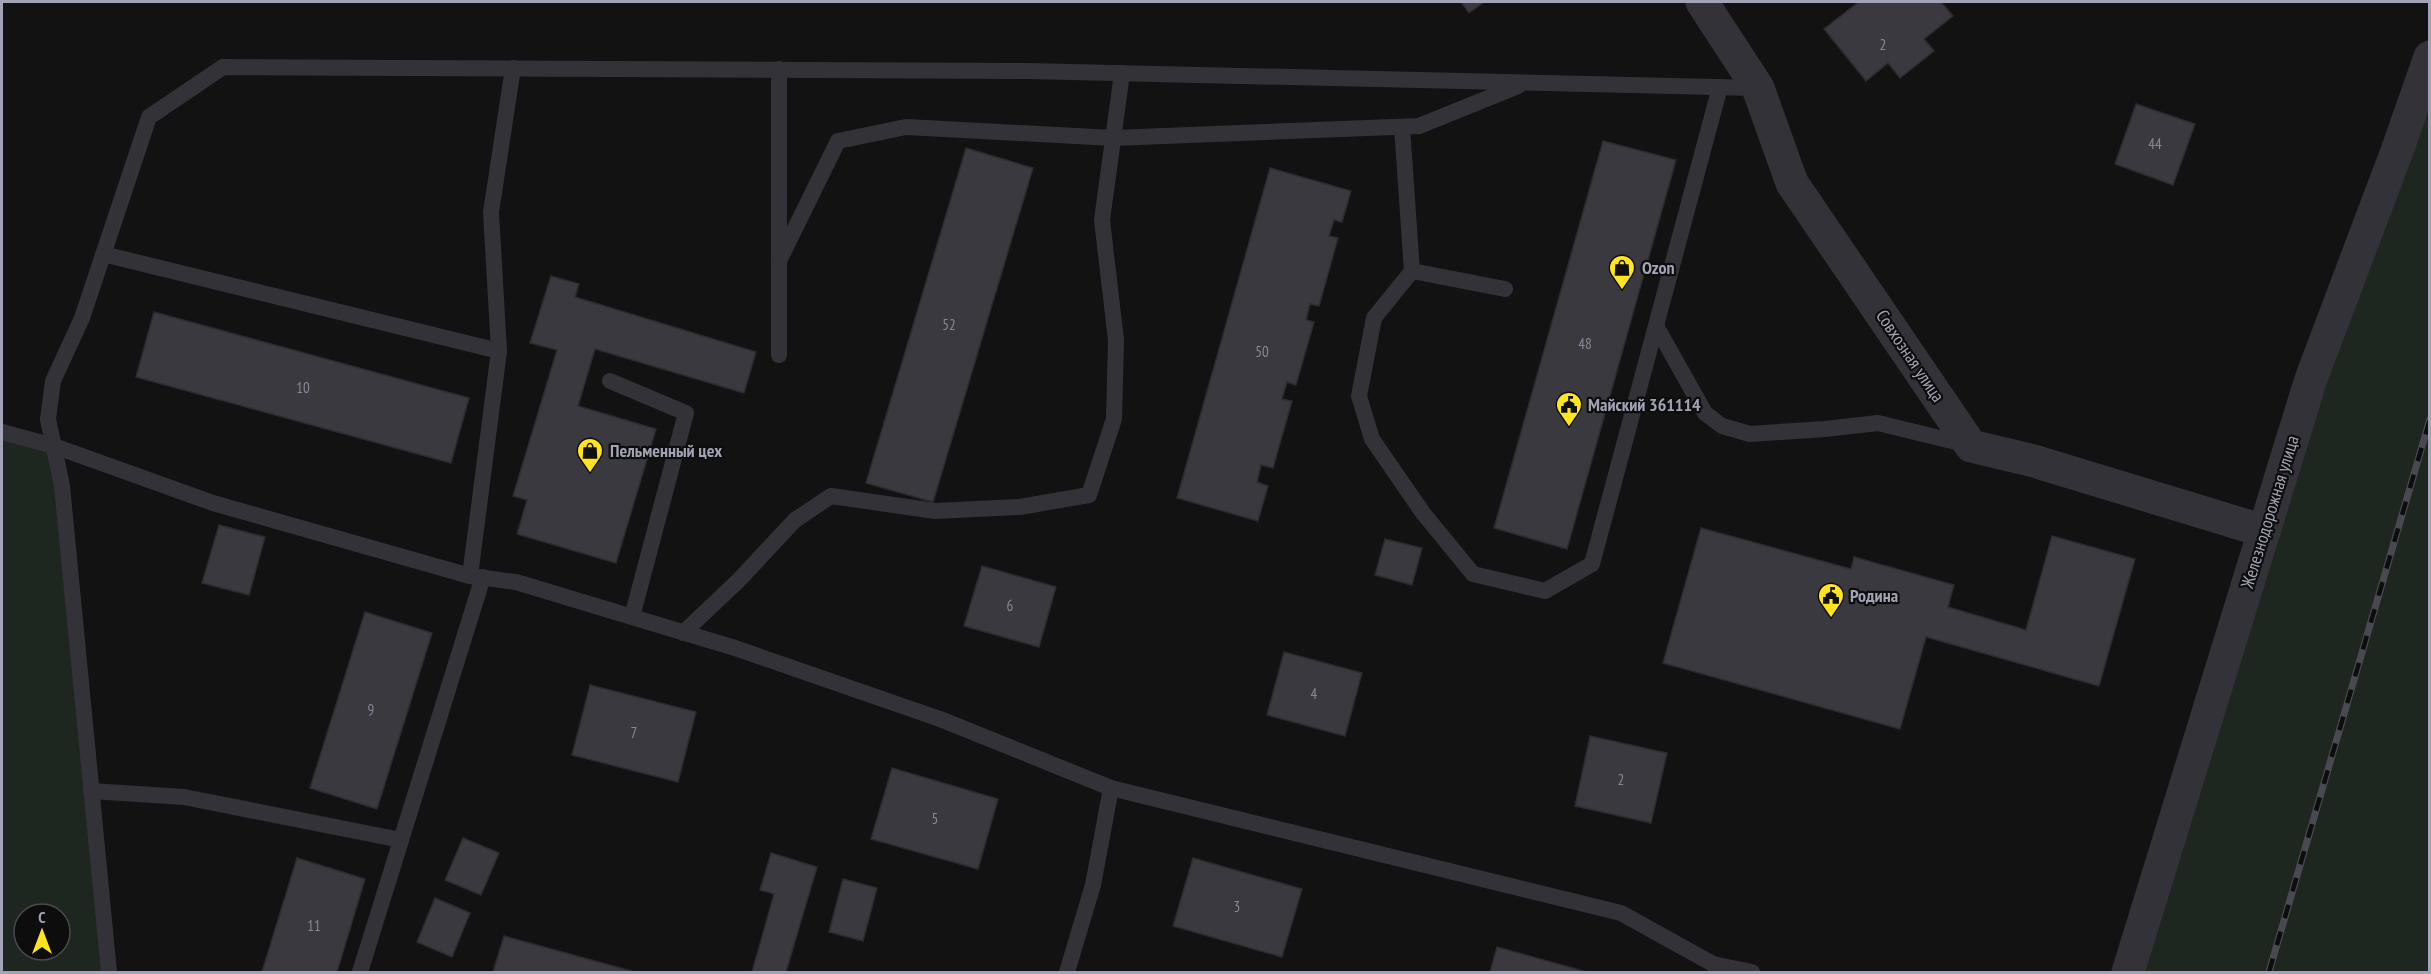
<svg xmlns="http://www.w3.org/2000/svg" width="2431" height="974" viewBox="0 0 2431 974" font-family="'PT Sans Narrow',sans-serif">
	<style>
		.green { fill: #1e2620; fill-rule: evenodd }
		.building { fill: #39393f; stroke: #2c2b30; stroke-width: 1.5 }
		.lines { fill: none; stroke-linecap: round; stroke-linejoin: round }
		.service { stroke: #333239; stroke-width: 16 }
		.minor { stroke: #333239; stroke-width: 33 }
		.rail-casing { stroke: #494952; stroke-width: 7 }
		.rail { stroke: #0d0d0e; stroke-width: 4.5; stroke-dasharray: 14; stroke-linecap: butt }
		.labels { text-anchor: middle; stroke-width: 4.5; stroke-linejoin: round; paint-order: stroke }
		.number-label { font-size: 15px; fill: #888998 }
		.poi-label { font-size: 18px; font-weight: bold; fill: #a2a4b5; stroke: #0d0d0e; text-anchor: start }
		.street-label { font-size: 18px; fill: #a2a4b5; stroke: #0d0d0e }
	</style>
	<rect width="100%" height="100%" fill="#121213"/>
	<g class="green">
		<path d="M2429,57V972H2128Z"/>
		<path d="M2,432L54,446L109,972H2ZM24,914H60V950H24Z"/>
	</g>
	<g class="building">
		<path d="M1461,2H1484L1469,13Z"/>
		<path d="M1859,2H1941L1953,16L1924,39L1934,51L1900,78L1888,63L1866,81L1824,29Z"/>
		<path d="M2136,104L2195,124L2173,185L2115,164Z"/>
		<path d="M1603,141L1676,160L1567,549L1494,528Z"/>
		<path d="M966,148L1033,168L933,502L866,483Z"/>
		<path d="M1270,168L1351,191L1342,222L1334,220L1329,236L1338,238L1319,306L1310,304L1306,320L1314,322L1296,385L1287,382L1282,399L1292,401L1273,468L1261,465L1257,482L1268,486L1258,521L1177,498Z"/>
		<path d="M551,276L579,284L575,297L756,352L744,393L595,349L578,406L656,429L616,563L517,534L527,500L513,496L557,350L530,343Z"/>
		<path d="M154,312L469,398L451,463L136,377Z"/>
		<path d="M219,525L265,537L249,595L202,583Z"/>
		<path d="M1701,528L1851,569L1854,557L1954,585L1948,607L2026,630L2052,536L2135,559L2099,686L1926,637L1900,729L1663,663Z"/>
		<path d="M1385,539L1422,548L1412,585L1375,575Z"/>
		<path d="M982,566L1056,587L1039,647L964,626Z"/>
		<path d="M365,612L432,633L377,809L310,788Z"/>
		<path d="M1284,652L1362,673L1345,736L1267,715Z"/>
		<path d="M590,685L696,712L678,782L572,755Z"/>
		<path d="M1590,736L1667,753L1651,823L1575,806Z"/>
		<path d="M892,768L998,799L978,869L871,839Z"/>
		<path d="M463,838L499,853L481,895L445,880Z"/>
		<path d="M771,853L817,867L786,972H752L774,894L760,890Z"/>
		<path d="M297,858L365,879L337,972H262Z"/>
		<path d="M1193,858L1302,889L1282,957L1173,926Z"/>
		<path d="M843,879L877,888L863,941L829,932Z"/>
		<path d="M435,898L470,913L452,957L417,942Z"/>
		<path d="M504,936L635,972H493Z"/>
		<path d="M1497,947L1587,972H1490Z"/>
	</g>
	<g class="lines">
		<g class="service">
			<path d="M779,69V355"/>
			<path d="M1402,127L1412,271L1505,289"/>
			<path d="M103,254L499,351"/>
			<path d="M779,261L838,141L906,127L1113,138L1419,126L1518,86"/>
			<path d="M1412,271L1374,318L1359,396L1372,439L1423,513L1473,574L1545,591L1592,564L1720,87"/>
			<path d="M1656,326L1705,413L1722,426L1750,434L1825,429L1878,423L1968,445"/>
			<path d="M610,381L686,413L632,617"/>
			<path d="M2,432L54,446L213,503L470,576L516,582L735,648L940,719L1111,788L1621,913L1713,964L1752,972"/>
			<path d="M470,576L499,351L491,212L513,68"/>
			<path d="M683,633L738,581L795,520L831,496L935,511L1020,507L1089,495L1114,419L1116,340L1102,220L1122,73"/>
			<path d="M91,791L184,797L401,840"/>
			<path d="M109,972L62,486L48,419L53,381L82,318L149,117L223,67L1029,71L1758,88"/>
			<path d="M360,972L483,577"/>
			<path d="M1067,972L1093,885L1111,788"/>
		</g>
		<g class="minor">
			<path d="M1702,2L1758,88L1792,183L1971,446L2034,461L2264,531"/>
			<path d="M2128,972L2311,379L2397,151L2430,57"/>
		</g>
		<defs>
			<path id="rail" d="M2269,972L2430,419"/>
		</defs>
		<use href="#rail" class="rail-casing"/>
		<use href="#rail" class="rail"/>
	</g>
	<defs>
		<symbol id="shop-pin" viewBox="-11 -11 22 30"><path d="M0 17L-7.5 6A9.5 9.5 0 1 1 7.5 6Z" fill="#ffe41e" stroke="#0d0d0e"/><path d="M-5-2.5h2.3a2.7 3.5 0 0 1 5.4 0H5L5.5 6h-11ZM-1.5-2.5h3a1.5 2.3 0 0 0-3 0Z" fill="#111"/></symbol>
		<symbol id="civic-pin" viewBox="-11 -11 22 30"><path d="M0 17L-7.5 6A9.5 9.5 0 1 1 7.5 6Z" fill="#ffe41e" stroke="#0d0d0e"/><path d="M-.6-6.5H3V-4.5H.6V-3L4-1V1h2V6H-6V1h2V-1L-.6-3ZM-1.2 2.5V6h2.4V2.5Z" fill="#111"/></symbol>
	</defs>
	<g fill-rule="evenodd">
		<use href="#shop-pin" x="1607" y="253" width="30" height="40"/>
		<use href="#civic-pin" x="1554" y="390" width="30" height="40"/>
		<use href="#shop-pin" x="575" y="436" width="30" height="40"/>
		<use href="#civic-pin" x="1816" y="581" width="30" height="40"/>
	</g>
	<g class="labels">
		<g class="number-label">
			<text x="1883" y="50">2</text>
			<text x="2155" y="149">44</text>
			<text x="949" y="330">52</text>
			<text x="1585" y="349">48</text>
			<text x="1262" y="357">50</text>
			<text x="303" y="393">10</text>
			<text x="1010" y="611">6</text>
			<text x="1314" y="699">4</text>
			<text x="371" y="715">9</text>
			<text x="634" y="738">7</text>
			<text x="1621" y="785">2</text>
			<text x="935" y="824">5</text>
			<text x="1237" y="912">3</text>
			<text x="314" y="931">11</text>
		</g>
		<g class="poi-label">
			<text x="1642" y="274">Ozon</text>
			<text x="1588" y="411">Майский 361114</text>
			<text x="610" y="457">Пельменный цех</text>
			<text x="1850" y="602">Родина</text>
		</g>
		<g class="street-label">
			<text transform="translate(1910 356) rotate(56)" y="6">Совхозная улица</text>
			<text transform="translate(2270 512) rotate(-73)" y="6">Железнодорожная улица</text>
		</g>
	</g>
	<rect width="2431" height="974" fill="none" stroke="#a2a4b5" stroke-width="6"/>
	<g transform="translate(42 932)"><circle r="28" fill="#0d0d0e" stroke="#494951" stroke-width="1.5"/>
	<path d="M0-4.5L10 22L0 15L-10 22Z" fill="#ffe41e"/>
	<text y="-9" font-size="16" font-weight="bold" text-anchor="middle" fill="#a2a4b5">С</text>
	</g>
</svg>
